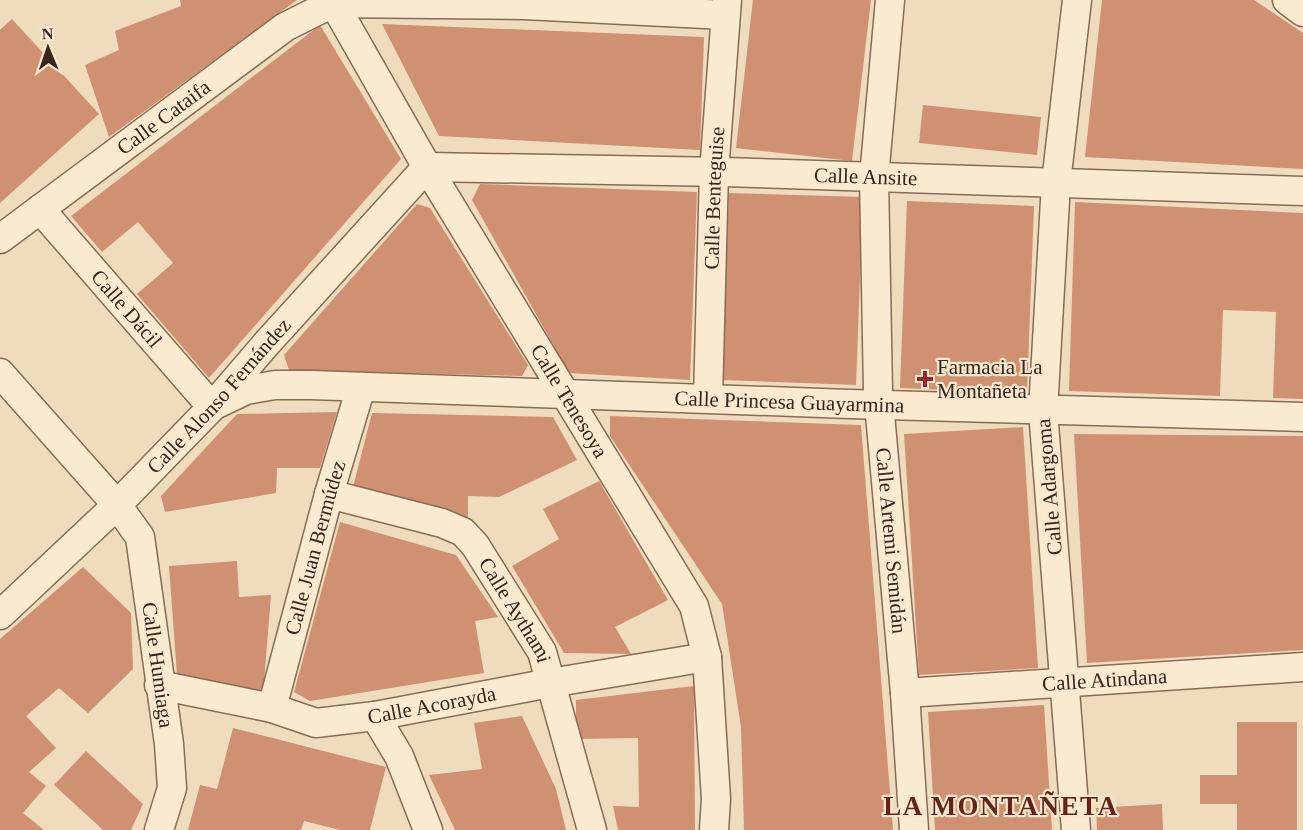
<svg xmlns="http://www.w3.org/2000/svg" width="1303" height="830" viewBox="0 0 1303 830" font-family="'Times New Roman',serif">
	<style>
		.building { fill: #cf9171 }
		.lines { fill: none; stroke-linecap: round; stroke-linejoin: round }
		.minor-casing { stroke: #876c56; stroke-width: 31 }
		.minor { stroke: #faead0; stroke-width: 28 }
		.poi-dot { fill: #98242e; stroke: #f6e7cd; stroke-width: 2 }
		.labels { text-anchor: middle; stroke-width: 4.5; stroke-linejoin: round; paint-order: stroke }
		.street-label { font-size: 21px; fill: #36261b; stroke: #f6e7cd }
		.poi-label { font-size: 21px; fill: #36261b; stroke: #f6e7cd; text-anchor: start }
		.district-label { font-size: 27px; font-weight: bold; letter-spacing: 1.5px; fill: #642319; stroke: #f6e7cd }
	</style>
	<rect width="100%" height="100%" fill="#efdcbd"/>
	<g class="building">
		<path d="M180,0H297L109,137L85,65L119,50L115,31L181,6Z"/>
		<path d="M753,0H871L852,161L736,148Z"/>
		<path d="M1102,0H1254L1303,33V169L1085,157Z"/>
		<path d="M12,19L99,114L0,203V30Z"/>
		<path d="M382,24L704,37L700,150L439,136Z"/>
		<path d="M320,25L401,159L209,378L137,294L173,263L138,222L102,252L71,216Z"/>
		<path d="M923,105L1041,117L1037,155L919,143Z"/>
		<path d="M480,184L697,192L690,380L569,373L472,200Z"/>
		<path d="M729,193L863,197L856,385L722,380Z"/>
		<path d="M907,201L1034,206L1027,393L900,388Z"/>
		<path d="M1075,202L1303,213V399L1273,398L1276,312L1223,310L1220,396L1069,391Z"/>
		<path d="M417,204L430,208L528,365L522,376L289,370L284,355Z"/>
		<path d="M337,412L320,468H277L276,493L165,512L161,496L237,414Z"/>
		<path d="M372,413L553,417L577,460L499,497L468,496V517L353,487Z"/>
		<path d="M610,416L861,425L893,830H744L741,727L722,604L610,436Z"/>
		<path d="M1023,427L1038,668L919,675L904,434Z"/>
		<path d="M1074,434L1303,436V650L1087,663Z"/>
		<path d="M599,481L668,600L615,627L631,654L564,653L512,566L559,539L543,509Z"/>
		<path d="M340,522L456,555L498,617L475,621L484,673L310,701L294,692Z"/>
		<path d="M237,561L239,597L271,595L263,695L177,675L169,566Z"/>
		<path d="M83,567L131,613L133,669L88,713L59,688L26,716L56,748L29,772L46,786L23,813L44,830H0V639Z"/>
		<path d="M694,686L695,830H618L613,806L639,807L638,738L576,739V700Z"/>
		<path d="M1044,705L1052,830H935L928,712Z"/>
		<path d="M522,716L556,789L566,830H455L429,775L482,769L474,723Z"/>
		<path d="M1237,722H1297V830H1237V804H1200V775H1237Z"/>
		<path d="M233,728L386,767L370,830H340L304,821L301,830H188L200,785L217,789Z"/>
		<path d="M86,751L143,804L131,830H103L54,785Z"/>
		<path d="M1162,804L1163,830H1097L1096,808Z"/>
	</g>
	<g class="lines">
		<defs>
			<g id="minor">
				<path id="s1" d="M332,0L427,167L694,606L707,657L716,799L714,830"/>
				<path id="s2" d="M890,0L874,177L878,392L905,693L914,830"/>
				<path d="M1287,0L1303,12"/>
				<path id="s3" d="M40,209L212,407"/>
				<path id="s4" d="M0,239L285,27L333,3L524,5L725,15"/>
				<path id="s5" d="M0,373L117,505L140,537L169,744L172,788L159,830"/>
				<path id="s6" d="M708,398L714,172L727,0"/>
				<path id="s7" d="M219,403L246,390L275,385H311C642,397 972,409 1303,417"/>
				<path id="s8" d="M329,494L442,523L463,532L475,545L542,652L592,830"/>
				<path id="s9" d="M0,615L117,505L212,407L267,343L427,167L725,172L1303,191"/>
				<path id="s10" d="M159,685L272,708L316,723L375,716L550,683L707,657"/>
				<path id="s11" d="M905,693L1303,667"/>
				<path id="s12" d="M272,708L329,494L361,387"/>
				<path d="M375,716L399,756L428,830"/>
				<path d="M1076,830L1043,411L1056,183L1077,0"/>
			</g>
		</defs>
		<use href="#minor" class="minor-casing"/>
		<use href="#minor" class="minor"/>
	</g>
	<path class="poi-dot" d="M922 370h6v6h6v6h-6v6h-6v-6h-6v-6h6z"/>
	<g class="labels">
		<g class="street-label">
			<text dy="7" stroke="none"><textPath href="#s4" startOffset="204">Calle Cataifa</textPath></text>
			<text dy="7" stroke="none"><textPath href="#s9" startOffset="1058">Calle Ansite</textPath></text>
			<text dy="7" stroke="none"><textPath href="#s6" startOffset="200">Calle Benteguise</textPath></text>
			<text dy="7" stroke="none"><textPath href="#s3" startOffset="132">Calle Dácil</textPath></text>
			<text dy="7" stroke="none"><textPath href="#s9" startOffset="310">Calle Alonso Fernández</textPath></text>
			<text dy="7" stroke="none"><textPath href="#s1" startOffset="466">Calle Tenesoya</textPath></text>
			<text dy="7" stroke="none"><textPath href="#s7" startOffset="574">Calle Princesa Guayarmina</textPath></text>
			<text transform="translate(1049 487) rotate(-95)" y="7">Calle Adargoma</text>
			<text dy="7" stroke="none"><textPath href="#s2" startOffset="542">Calle Artemi Semidán</textPath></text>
			<text dy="7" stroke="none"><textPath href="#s12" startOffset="166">Calle Juan Bermúdez</textPath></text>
			<text dy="7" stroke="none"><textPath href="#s8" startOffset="234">Calle Aythami</textPath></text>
			<text dy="7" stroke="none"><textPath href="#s5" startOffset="345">Calle Humiaga</textPath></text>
			<text dy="7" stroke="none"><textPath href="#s11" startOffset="200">Calle Atindana</textPath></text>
			<text dy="7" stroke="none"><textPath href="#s10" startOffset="279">Calle Acorayda</textPath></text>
		</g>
		<g class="poi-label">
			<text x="937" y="374">Farmacia La<tspan x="937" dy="24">Montañeta</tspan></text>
		</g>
		<g class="district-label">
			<text x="1001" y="815">LA MONTAÑETA</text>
		</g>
	</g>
	<g transform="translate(48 48) rotate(358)" stroke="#f6e7cd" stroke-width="4.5" paint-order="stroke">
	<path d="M0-4.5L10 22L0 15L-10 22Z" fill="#36261b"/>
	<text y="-9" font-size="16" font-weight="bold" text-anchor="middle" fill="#36261b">N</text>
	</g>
</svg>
